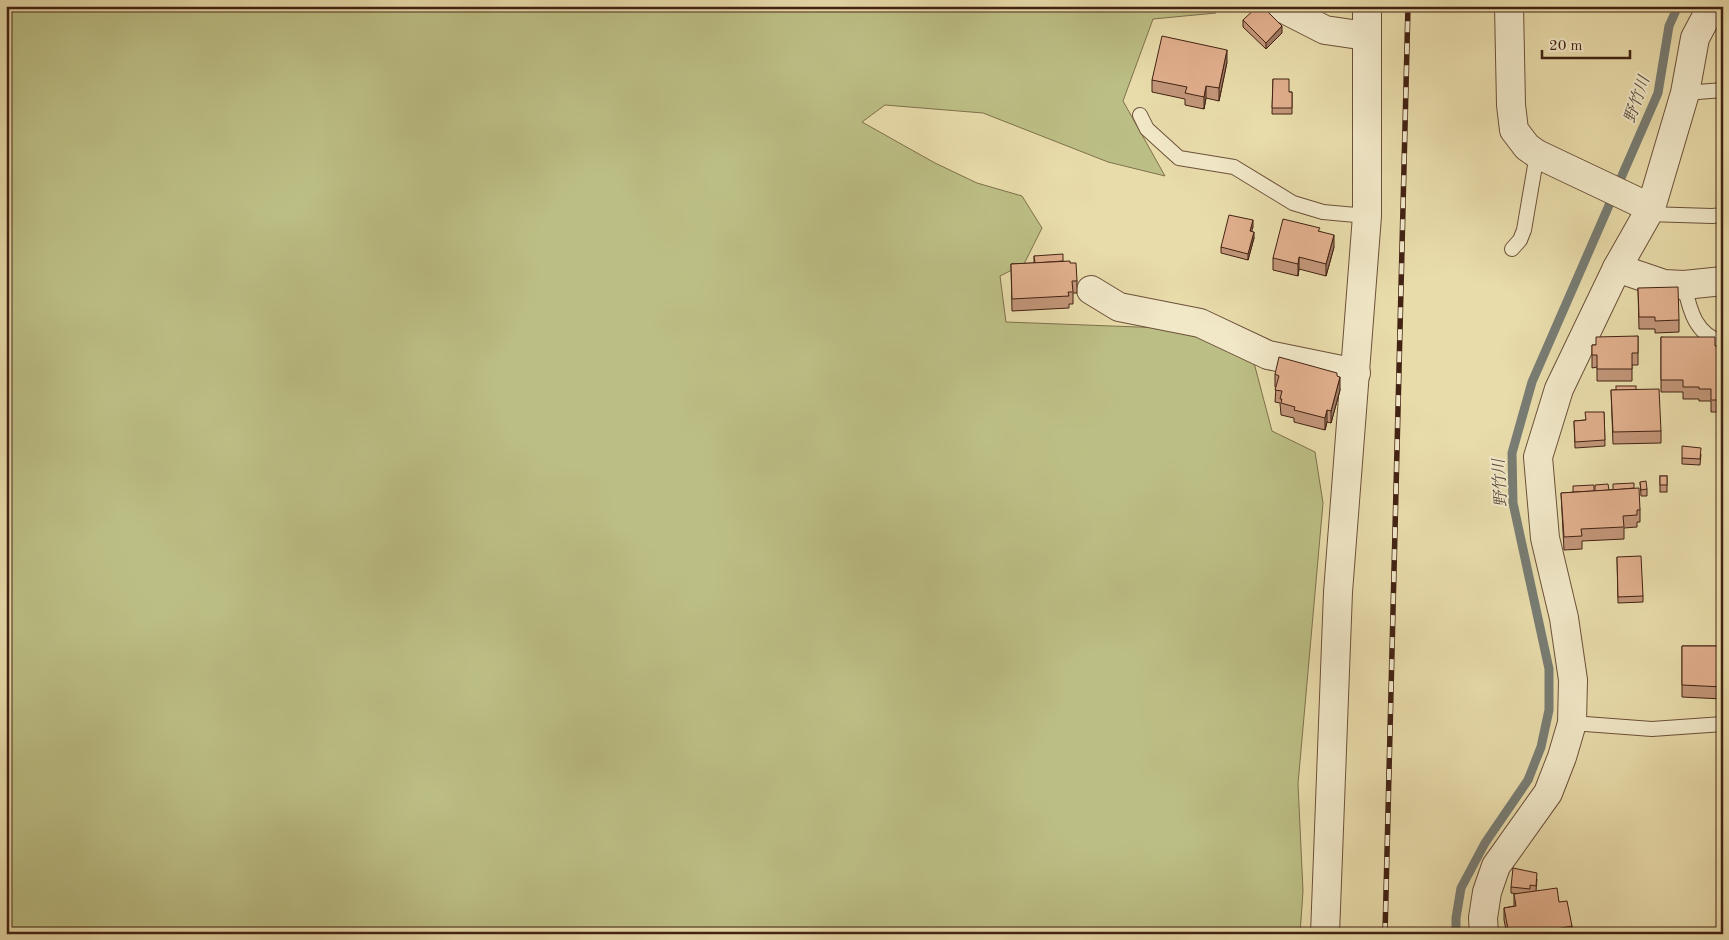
<svg xmlns="http://www.w3.org/2000/svg" width="1729" height="940" viewBox="0 0 1729 940" font-family="'Old Standard TT','Noto Serif JP',serif">
	<style>
		.green { fill: #bcbf85; stroke: #7f704c }
		.lines { fill: none; stroke-linecap: round; stroke-linejoin: round }
		.stream { stroke: #787d74; stroke-width: 9 }
		.lane-casing { stroke: #6c5039; stroke-width: 16 }
		.street-casing { stroke: #6c5039; stroke-width: 30 }
		.lane { stroke: #f1e8c8; stroke-width: 14 }
		.street { stroke: #f1e8c8; stroke-width: 28 }
		.rail-casing { stroke: #422213; stroke-width: 5.5 }
		.rail { stroke: #f1e8c8; stroke-width: 4; stroke-dasharray: 11; stroke-linecap: butt }
		.wall { fill: #c29679; stroke: #422213 }
		.shaded-wall { fill: #9e7a63; stroke: #422213 }
		.building { fill: #e1af8d; stroke: #422213 }
		.labels { text-anchor: middle; stroke-width: 4; stroke-linejoin: round; paint-order: stroke }
		.water-label { font-size: 16px; font-style: italic; fill: #58483b; stroke: #f1e8c8 }
	</style>
	<rect width="100%" height="100%" fill="#e9dcab"/>
	<filter id="stains"><feTurbulence type="fractalNoise" baseFrequency=".004" numOctaves="4"/><feColorMatrix values="0 0 0 0 .2 0 0 0 0 .09 0 0 0 0 .02 0 0 0 .5 -.17"/></filter>
	<radialGradient id="worn" r=".72"><stop offset=".6" stop-color="#630" stop-opacity="0"/><stop offset="1" stop-color="#630" stop-opacity=".3"/></radialGradient>
	<path class="green" d="M6,6H1211L1216,13L1153,19L1123,101L1165,176L1108,162L983,113L885,105L862,122L935,163L977,183L1022,196L1042,228L1024,264L1000,276L1006,322L1191,329L1253,359L1272,431L1315,452L1323,503L1298,784L1303,891L1300,934H6Z"/>
	<g class="lines">
		<path class="stream" d="M1456,934V918L1461,888L1485,843L1528,780L1541,747L1549,710V669L1513,503L1512,453L1532,382L1658,93L1669,26L1678,6"/>
		<defs>
			<g id="lane">
				<path d="M1685,93L1723,90"/>
				<path d="M1140,115L1147,129L1179,158L1234,167L1293,203L1323,212L1367,216"/>
				<path d="M1647,214L1712,216L1723,215"/>
				<path d="M1512,249L1520,240L1524,230L1537,154"/>
				<path d="M1684,285C1690,311 1695,334 1723,343"/>
				<path d="M1572,723L1652,729L1723,724"/>
			</g>
			<g id="street">
				<path d="M1278,6L1325,30L1366,36"/>
				<path d="M1509,6L1511,105L1514,130L1527,147L1537,154L1651,208"/>
				<path d="M1617,268L1664,284L1684,285L1723,281"/>
				<path d="M1091,290L1119,307L1200,323L1268,355L1356,373"/>
				<path d="M1325,934L1338,592L1367,216V6"/>
				<path d="M1484,934L1483,918L1487,892L1496,866L1548,793L1562,757L1572,723L1573,680L1564,618L1545,538L1538,457L1559,389L1617,268L1651,208L1685,93L1695,38L1712,6"/>
			</g>
		</defs>
		<use href="#lane" class="lane-casing"/>
		<use href="#street" class="street-casing"/>
		<use href="#lane" class="lane"/>
		<use href="#street" class="street"/>
		<defs>
			<path id="rail" d="M1385,934L1408,6"/>
		</defs>
		<use href="#rail" class="rail-casing"/>
		<use href="#rail" class="rail"/>
	</g>
	<g class="wall">
		<path d="M1243,20L1282,33L1266,49L1243,27Z"/>
		<path d="M1723,51V77L1721,76Z"/>
		<path d="M1227,62L1219,101L1206,98L1204,109L1185,105V99L1152,92V80Z"/>
		<path d="M1273,79L1289,92H1292V114H1272Z"/>
		<path d="M1253,227L1251,231L1254,238L1248,260L1221,253V247Z"/>
		<path d="M1320,231L1334,247L1326,276L1299,269L1298,276L1273,270V258Z"/>
		<path d="M1034,256L1070,263L1077,281V293H1073V304H1069V308L1012,311L1011,264L1034,263Z"/>
		<path d="M1638,288L1679,320V332L1655,333V329H1639Z"/>
		<path d="M1638,336V365H1632V381H1597V367L1592,368V345H1596Z"/>
		<path d="M1661,337L1715,346H1723V412H1711V401H1699V399H1683V392H1661Z"/>
		<path d="M1275,374L1337,377L1340,390L1331,423L1327,422L1325,430L1294,422V418L1281,415L1280,403L1275,402L1276,387H1275Z"/>
		<path d="M1611,390H1636L1661,431V443L1613,444Z"/>
		<path d="M1604,412L1605,446L1575,448L1574,421L1585,420Z"/>
		<path d="M1701,454L1700,465L1682,464V458Z"/>
		<rect x="1660" y="476" width="7" height="16"/>
		<path d="M1640,482L1647,489V496H1641Z"/>
		<path d="M1634,488L1640,510V522H1637V527L1624,528V539L1582,541V549L1564,550L1561,493Z"/>
		<path d="M1617,557L1643,596V602L1618,603Z"/>
		<path d="M1682,646H1723V699L1682,697Z"/>
		<path d="M1537,879L1536,891L1559,902L1572,926V934H1507L1504,920V908L1514,906V894H1518L1511,893V887Z"/>
	</g>
	<g class="shaded-wall">
		<path d="M1282,26V33L1266,49V43Z"/>
		<path d="M1227,50V62L1219,101V88Z"/>
		<path d="M1206,86V98L1204,109V97Z"/>
		<path d="M1253,220V227L1250,237V231Z"/>
		<path d="M1254,232V238L1248,260V254Z"/>
		<path d="M1334,235V247L1326,276V264Z"/>
		<path d="M1299,257V269L1298,276V264Z"/>
		<path d="M1340,377V390L1331,423V411Z"/>
		<path d="M1327,410V422L1325,430V418Z"/>
	</g>
	<g class="building">
		<path d="M1258,6H1262L1282,26L1266,43L1243,20Z"/>
		<path d="M1162,36L1227,50L1219,88L1206,86L1204,97L1185,93L1187,87L1152,80Z"/>
		<path d="M1723,51V70H1721Z"/>
		<path d="M1273,79H1289V92H1292V108H1272Z"/>
		<path d="M1229,215L1253,220L1250,231L1254,232L1248,254L1221,247Z"/>
		<path d="M1283,219L1320,228L1318,231L1334,235L1326,264L1299,257L1298,264L1273,258Z"/>
		<path d="M1063,254V261L1035,263L1034,256Z"/>
		<path d="M1070,261V263H1076L1077,281H1072L1073,292H1068L1069,296L1012,299L1011,264Z"/>
		<path d="M1678,287L1679,320L1655,321V317H1639L1638,288Z"/>
		<path d="M1638,336V353H1632V369H1597V355H1592V345H1596V337Z"/>
		<path d="M1661,337H1715V346H1723V400H1711V389H1699V387H1683V380H1661Z"/>
		<path d="M1279,357L1337,373V376L1340,377L1331,411L1327,410L1325,418L1294,410L1295,407L1281,403L1282,399H1280L1282,391L1275,390L1279,376L1275,374Z"/>
		<rect x="1616" y="386" width="20" height="4"/>
		<path d="M1659,389L1661,431L1613,432L1611,390Z"/>
		<path d="M1585,412H1604L1605,440L1575,442L1574,421L1586,420Z"/>
		<path d="M1682,446L1701,448L1700,459L1682,458Z"/>
		<rect x="1660" y="476" width="7" height="9"/>
		<path d="M1646,481L1647,489L1641,490L1640,482Z"/>
		<path d="M1634,483V488L1613,490V484Z"/>
		<path d="M1608,484L1609,490L1595,491V485Z"/>
		<path d="M1594,485V491L1573,492V486Z"/>
		<path d="M1639,488L1640,510H1637V515L1623,516L1624,527L1581,529L1582,536L1564,537L1561,493Z"/>
		<path d="M1641,556L1643,596L1618,597L1617,557Z"/>
		<path d="M1682,646H1723V687L1682,685Z"/>
		<path d="M1513,868L1537,873L1536,886L1530,885V889L1511,887Z"/>
		<path d="M1557,888L1559,902L1567,901L1572,926L1529,934H1509L1504,908L1516,906L1514,894Z"/>
	</g>
	<g class="labels">
		<g class="water-label">
			<text transform="translate(1636 99) rotate(-71)" y="6">野竹川</text>
			<text transform="translate(1499 483) rotate(-93)" y="6">野竹川</text>
		</g>
	</g>
	<rect width="1729" height="940" fill="none" stroke="#e9dcab" stroke-width="25"/>
	<rect x="8" y="8" width="1714" height="925" fill="none" stroke="#422213" stroke-width="2.5"/>
	<rect x="12" y="12" width="1704" height="915" fill="none" stroke="#422213"/>
	<path d="M1542 50v8h88v-8" fill="none" stroke="#422213" stroke-width="2.5"/>
	<text x="1549" y="50" font-size="15" fill="#422213" stroke="#f1e8c8" stroke-width="4" paint-order="stroke">20 m</text>
	<rect width="100%" height="100%" filter="url(#stains)"/>
	<rect width="100%" height="100%" fill="url(#worn)"/>
</svg>
